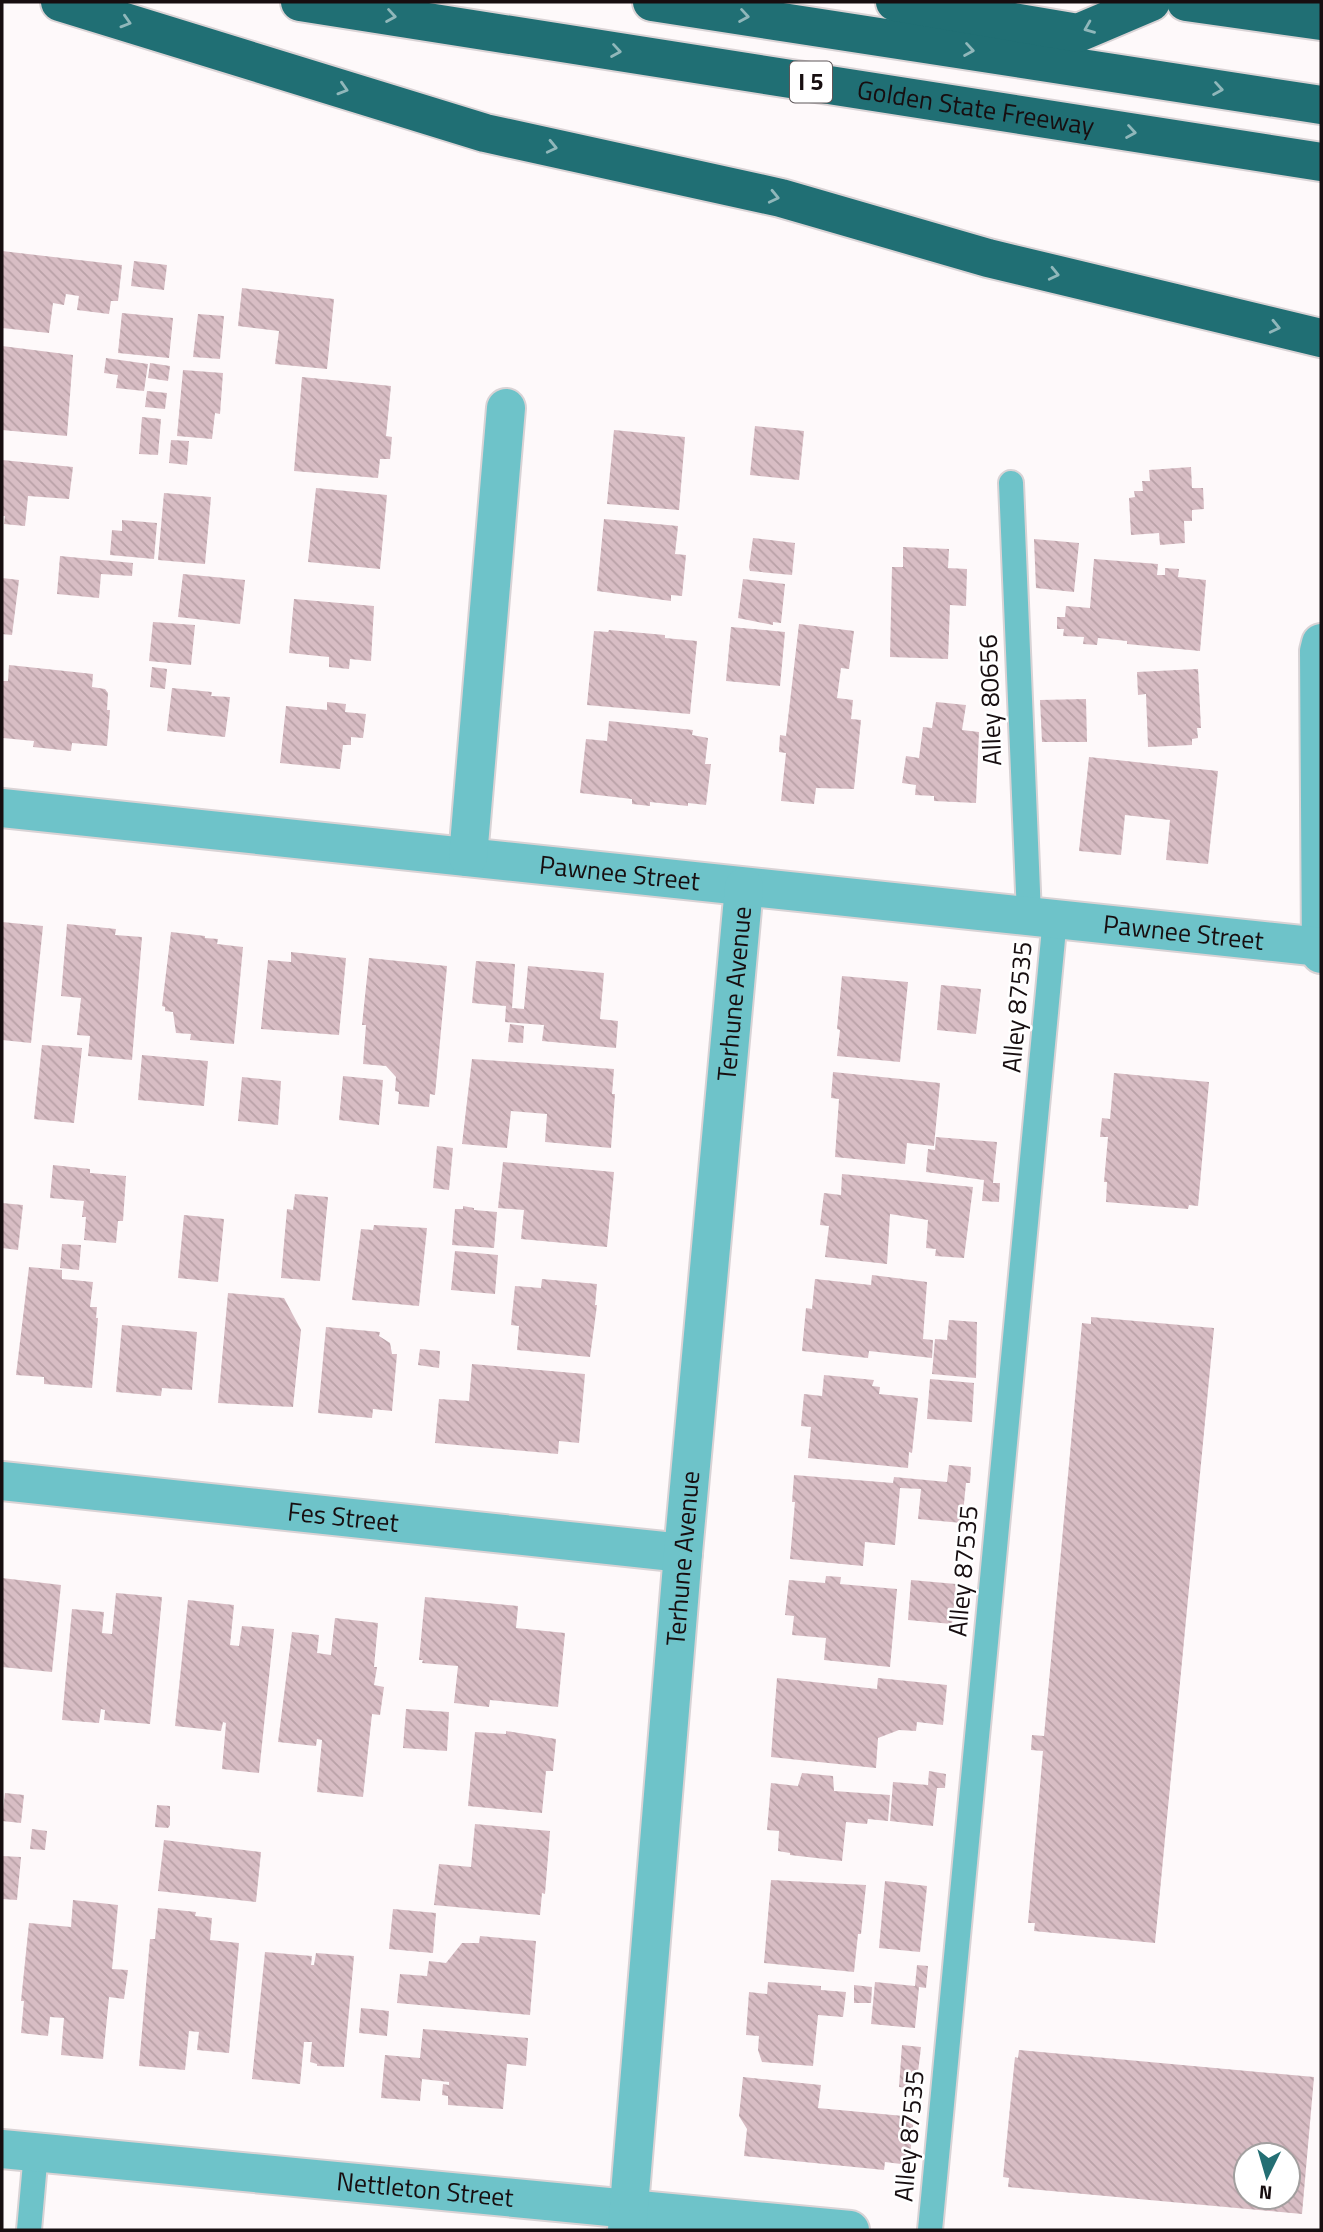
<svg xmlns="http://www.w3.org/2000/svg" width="1323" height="2232" viewBox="0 0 1323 2232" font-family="'Titillium Web',sans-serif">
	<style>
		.building { fill: url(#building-back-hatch); fill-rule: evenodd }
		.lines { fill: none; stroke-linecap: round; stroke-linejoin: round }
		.service-casing { stroke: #d9d3d5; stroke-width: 28 }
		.minor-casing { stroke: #d9d3d5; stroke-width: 42 }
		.motorway-casing { stroke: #d9d3d5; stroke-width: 42 }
		.service { stroke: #6ec3c9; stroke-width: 24 }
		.minor { stroke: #6ec3c9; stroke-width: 38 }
		.motorway { stroke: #206f74; stroke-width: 38 }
		.oneway { stroke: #90b7ba }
		.labels { text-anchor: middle; stroke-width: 5; stroke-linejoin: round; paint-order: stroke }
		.shield { fill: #fff; stroke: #5d5658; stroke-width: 2 }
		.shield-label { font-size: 24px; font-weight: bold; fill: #170e10 }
		.street-label { font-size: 26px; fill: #170e10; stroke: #fff }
	</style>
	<defs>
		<pattern id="building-back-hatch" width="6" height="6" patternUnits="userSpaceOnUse" patternTransform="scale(1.75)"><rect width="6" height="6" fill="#d8bdc4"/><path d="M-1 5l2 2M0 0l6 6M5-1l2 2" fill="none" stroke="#b9a1a7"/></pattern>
	</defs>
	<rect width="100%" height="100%" fill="#fef9fa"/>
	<g class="building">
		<path d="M2,251L122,265L118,301H111L109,314L77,310L79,296L66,294L64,305L53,303L49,333L2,328Z"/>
		<path d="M134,261L167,265L164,290L131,286Z"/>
		<path d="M242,288L334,299L327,369L275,364L279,331L238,326Z"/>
		<path d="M122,313L173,318L169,358L118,353Z"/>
		<path d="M198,314L224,316L220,359L193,357Z"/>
		<path d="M2,346L73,355L67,436L2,430Z"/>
		<path d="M106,358L148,364L144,391L116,388L118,375L104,373Z"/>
		<path d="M150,363L170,366L168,381L148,378Z"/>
		<path d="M183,370L223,373L220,414L215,413L212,439L177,436Z"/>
		<path d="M302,377L391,386L386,436L392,437L390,459H380L378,478L294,471Z"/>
		<path d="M147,391L167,393L165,409L145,407Z"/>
		<path d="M142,417L161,419L158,455L139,454Z"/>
		<path d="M755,426L804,431L799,480L750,475Z"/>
		<path d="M614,430L685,437L679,510L607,504Z"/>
		<path d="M171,440L189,441L187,465L169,463Z"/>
		<path d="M2,460L73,467L69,499L28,496L25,526L4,524L5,516H2Z"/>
		<path d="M1191,467L1192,488H1203L1204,509L1192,510V521H1184L1185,543L1160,545L1159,533L1131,535L1129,498L1135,497L1134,491H1143L1142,481H1150L1149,470Z"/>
		<path d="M316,488L387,495L380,569L308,562Z"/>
		<path d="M164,493L211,497L205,564L158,560Z"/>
		<path d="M604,519L678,526L675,554L686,555L682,596L671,595V601L597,591Z"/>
		<path d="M122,520L157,523L154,559L110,555L112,530L122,531Z"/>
		<path d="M753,538L795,543L792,575L750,571L749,567Z"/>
		<path d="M1034,539L1079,543L1074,592L1036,588Z"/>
		<path d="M903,547L949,549L948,568L967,569L966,606L950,605L948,659L890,657L892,567H903Z"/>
		<path d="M60,556L133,563L132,576L101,574L99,598L57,594Z"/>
		<path d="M1094,559L1158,564L1157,575H1165V568L1179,569L1178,577L1206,580L1200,651L1127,644V641L1098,638L1097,645L1083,644L1084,637L1063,636L1064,629H1057V617H1065L1066,606L1090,608Z"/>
		<path d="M183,574L245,580L240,624L178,617Z"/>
		<path d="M2,578L19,580L12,635L2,634Z"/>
		<path d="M743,579L785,584L781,623L773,622V625L738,618Z"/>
		<path d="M294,599L374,606L371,661L350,659L349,669L329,667V657L289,653Z"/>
		<path d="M153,622L195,625L191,665L149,661Z"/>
		<path d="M799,624L854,631L849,669L841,668L837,698L853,700L851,719L861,720L854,789L816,788L814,804L781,801L786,753L779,752L780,735L786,736Z"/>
		<path d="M731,627L785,632L780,686L726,681Z"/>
		<path d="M609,630L665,635V638L697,641L690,714L587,705L594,631L608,632Z"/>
		<path d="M9,665L93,674L92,687L105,689L108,693L107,710H110L107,746L72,743L71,751L33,747L34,741L3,738L2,681H8Z"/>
		<path d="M152,667L167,669L165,689L150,687Z"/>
		<path d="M1198,669L1201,728H1197L1198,738L1192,739V745L1148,747L1146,694L1138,695L1137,672Z"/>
		<path d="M172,688L212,692L211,696L230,697L225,737L167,731Z"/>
		<path d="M1086,699L1087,742H1042L1040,700Z"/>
		<path d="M327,702L346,704L345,712L366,714L363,738L351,737V745H343L340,769L280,763L286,706L327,710Z"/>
		<path d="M936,702L966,705L962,730L979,732L976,803L934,801V796L915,795L916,785L902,783L906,756L919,758L923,727L932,728Z"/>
		<path d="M609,721L693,730L692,735L708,738L705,764H711L706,805L688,803V806L650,802V806L632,804V799L580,793L586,739L607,741Z"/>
		<path d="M1089,757L1218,771L1208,864L1166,860L1170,820L1125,815L1121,855L1079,851Z"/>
		<path d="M2,922L43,926L31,1043L2,1040Z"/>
		<path d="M67,924L116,929L115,935L142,937L132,1060L88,1056L90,1036L77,1035L81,998L61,996Z"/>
		<path d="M171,932L205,936V938L218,939L217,944L243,947L234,1044L190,1040L191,1034L176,1033L173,1012L165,1011V1007L162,1006Z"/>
		<path d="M291,952L346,958L339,1035L261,1029L268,960L291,962Z"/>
		<path d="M369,958L447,966L435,1095L430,1094L429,1107L398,1104L399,1092L395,1091L396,1077L386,1066L363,1064L366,1025H362Z"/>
		<path d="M476,961L515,964L512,1008L524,1009L528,966L604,973L600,1019L618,1021L616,1048L542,1041L544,1025L505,1022L506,1006L472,1003Z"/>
		<path d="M842,976L908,982L900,1062L837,1056L840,1030L837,1029Z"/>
		<path d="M941,985L981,989L976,1034L937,1030Z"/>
		<path d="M510,1024L524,1026L523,1043L508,1042Z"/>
		<path d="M42,1045L82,1048L74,1123L34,1119Z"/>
		<path d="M142,1055L208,1061L204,1106L138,1100Z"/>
		<path d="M472,1059L614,1069L612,1094H615L611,1148L545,1142L547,1114L511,1111L507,1148L462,1144Z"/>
		<path d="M833,1072L940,1083L934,1146L907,1143L905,1164L835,1157L839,1099L831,1098Z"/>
		<path d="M1114,1073L1209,1082L1198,1206L1189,1205L1188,1209L1106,1202L1107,1182H1104L1108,1137H1100L1102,1118L1110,1119Z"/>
		<path d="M343,1076L383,1080L379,1125L339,1120Z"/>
		<path d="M242,1077L281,1081L278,1125L238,1121Z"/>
		<path d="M936,1137L997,1142L993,1183H1000L999,1202L982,1201L984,1180L926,1172L928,1149L935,1150Z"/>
		<path d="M437,1146L453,1148L449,1190L433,1188Z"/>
		<path d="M503,1162L614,1172L607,1247L521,1239L524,1210L498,1208Z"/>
		<path d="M53,1165L90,1169V1173L126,1176L123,1221H118L116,1243L84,1240L86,1217H82L84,1201L50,1198Z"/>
		<path d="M842,1174L973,1187L964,1258L935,1256L936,1249L926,1248L928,1220L890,1214L887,1264L825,1257L829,1226L820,1225L824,1193L841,1195Z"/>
		<path d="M295,1194L328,1197L320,1281L281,1278L287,1209L293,1210Z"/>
		<path d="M2,1203L23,1205L18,1250L2,1248Z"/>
		<path d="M463,1206L474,1208V1210L497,1212L494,1248L452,1245L455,1209H463Z"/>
		<path d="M184,1215L224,1219L218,1282L178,1278Z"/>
		<path d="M374,1225L427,1228L419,1306L352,1300L361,1229L373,1230Z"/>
		<path d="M62,1244L81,1245L79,1270L60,1268Z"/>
		<path d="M455,1251L498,1255L495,1294L451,1290Z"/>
		<path d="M29,1267L62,1270V1279L93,1282L90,1307H97L96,1318H98L92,1388L44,1384V1377L16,1375Z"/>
		<path d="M872,1275L927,1282L923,1339L933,1340L932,1358L869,1351L868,1358L802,1351L806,1308L812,1309L815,1279L871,1285Z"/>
		<path d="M542,1279L597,1284L595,1305H597L590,1357L517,1350L519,1326L511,1325L515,1286L541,1288Z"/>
		<path d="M228,1293L284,1298L301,1330L293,1407L218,1403Z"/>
		<path d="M1091,1317L1214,1328L1155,1943L1034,1931L1035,1923H1028L1043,1751L1031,1750L1032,1735L1044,1736L1082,1323L1091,1324Z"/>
		<path d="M949,1320L977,1322L976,1378L932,1374L935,1339L947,1340Z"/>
		<path d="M122,1325L197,1332L192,1390L162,1388L161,1396L116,1392Z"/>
		<path d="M326,1327L380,1332L379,1336L390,1343L392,1354H397L392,1411L373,1409L372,1418L318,1413Z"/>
		<path d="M420,1349L440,1351L439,1368L418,1365Z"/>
		<path d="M472,1364L585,1374L579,1443L559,1441L558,1454L435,1443L439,1399L469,1401Z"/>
		<path d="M824,1375L874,1380L872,1386L880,1387L879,1394L918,1398L912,1453L909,1452L908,1468L808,1458L811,1427L801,1426L804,1394L822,1396Z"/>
		<path d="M930,1379L974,1383L972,1422L927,1419Z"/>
		<path d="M949,1465L971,1467L970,1483H966L962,1523L918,1519L921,1489L900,1488L895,1545L865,1542L863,1566L790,1559L795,1502H792L794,1475L893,1483L894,1477L947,1482Z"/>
		<path d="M826,1576L841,1577L840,1584L897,1589L890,1667L824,1660L826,1638L792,1635L794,1616L785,1615L789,1580L825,1583Z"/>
		<path d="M2,1578L61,1585L52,1672L2,1667Z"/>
		<path d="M911,1580L956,1584L952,1624L908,1620Z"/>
		<path d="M116,1593L162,1597L150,1724L104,1720L105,1710L101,1709L99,1723L62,1720L72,1609L104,1612L102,1633L112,1634Z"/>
		<path d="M425,1597L518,1606L516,1628L565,1633L558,1707L490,1700L489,1707L454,1703L458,1666L422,1663L423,1660H419Z"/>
		<path d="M188,1600L234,1605L230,1645L239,1646L242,1626L274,1629L259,1773L222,1769L226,1723L223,1722L221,1731L175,1726Z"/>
		<path d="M335,1618L378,1623L374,1667H377L374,1685L384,1687L380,1715L372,1714L363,1797L317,1792L322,1740L317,1739L316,1746L278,1742L292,1632L319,1635L317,1653L331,1655Z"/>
		<path d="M777,1678L877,1689L878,1678L947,1685L943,1725L917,1722L916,1731L899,1730L878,1738L876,1768L771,1757Z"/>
		<path d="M406,1709L449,1712L447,1751L403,1748Z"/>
		<path d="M506,1731L556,1739L553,1771H546L542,1813L468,1806L475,1732L506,1734Z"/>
		<path d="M929,1771L946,1774L945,1788H937L933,1826L890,1821L893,1782L928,1785Z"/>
		<path d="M802,1773L833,1776L834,1791L890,1795L888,1821L868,1819L867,1824L846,1822L842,1861L790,1855V1853L778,1851L779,1831L767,1830L771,1783L798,1786Z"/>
		<path d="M5,1793L24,1795L21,1823L2,1821Z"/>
		<path d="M157,1805L170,1806V1825L168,1828L155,1827Z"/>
		<path d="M475,1824L550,1831L545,1894L542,1893L540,1915L434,1905L439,1864L471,1867Z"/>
		<path d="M32,1829L47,1831L45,1850L30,1849Z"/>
		<path d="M164,1840L261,1852L256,1902L158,1891Z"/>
		<path d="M2,1856L21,1857L17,1900L2,1899Z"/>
		<path d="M771,1880L866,1885L861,1934H858L854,1972L764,1963Z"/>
		<path d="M885,1881L927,1886L920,1952L879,1948Z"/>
		<path d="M73,1900L118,1905L112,1969L128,1970L124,1999L109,1997L103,2059L61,2055L64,2018L50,2017L48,2036L21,2033L24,2001H21L29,1923L71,1927Z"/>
		<path d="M158,1908L196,1912L195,1916L212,1918L210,1940L239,1943L229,2053L197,2050L199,2032L189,2031L185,2070L139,2066L150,1939H155Z"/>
		<path d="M393,1909L436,1913L433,1953L389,1949Z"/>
		<path d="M480,1936L536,1941L530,2015L397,2003L400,1974L427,1976L429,1961L446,1963L462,1943H479Z"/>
		<path d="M265,1952L312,1956L311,1965H314L316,1953L354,1956L344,2067L317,2066V2064L310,2062L312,2042H304L300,2084L252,2079Z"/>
		<path d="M917,1965L928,1966L926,1988L919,1987L915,2028L871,2024L875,1982L915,1986Z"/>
		<path d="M768,1982L821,1986V1990L846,1992L843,2017L818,2015L813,2066L762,2062L758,2050L759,2036L746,2035L749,1992L767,1994Z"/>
		<path d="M854,1985L872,1987L871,2003H854Z"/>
		<path d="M361,2008L389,2011L387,2036L359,2033Z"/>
		<path d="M423,2029L528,2038L526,2066L507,2064L503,2109L448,2105V2096L442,2095L443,2084L449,2085V2082L422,2079L420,2101L381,2098L385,2055L420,2058Z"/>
		<path d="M902,2045L921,2047L916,2089L899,2087Z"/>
		<path d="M1019,2050L1314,2077L1302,2214L1008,2187L1009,2178L1003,2177L1015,2057L1018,2058ZM1246,2155H1288V2197H1246Z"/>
		<path d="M743,2077L821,2085L818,2108L914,2117L909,2165L885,2162L884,2170L744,2156L747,2129L739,2116Z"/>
	</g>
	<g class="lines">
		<defs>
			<g id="service">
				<path d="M1011,483L1029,915"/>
				<path d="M29,2230L36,2152"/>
				<path d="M930,2230L1055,918"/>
			</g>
			<g id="minor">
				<path d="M1321,643L1319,651L1321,954"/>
				<path id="s1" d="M2,808L1321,947"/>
				<path d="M468,857L506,408"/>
				<path id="s2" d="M2,1481L683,1553"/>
				<path id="s3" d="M2,2149L850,2230"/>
				<path id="s4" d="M627,2230L683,1553L744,887"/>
			</g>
			<g id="motorway">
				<path d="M60,2L485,133L781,198L988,258L1321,338"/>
				<path id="s5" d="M300,2L1321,162"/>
				<path d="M652,2L1321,105"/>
				<path d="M895,2L1078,33L1151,2"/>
				<path d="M1186,2L1321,21"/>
			</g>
		</defs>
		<use href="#service" class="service-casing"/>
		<use href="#minor" class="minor-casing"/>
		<use href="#motorway" class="motorway-casing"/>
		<use href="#service" class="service"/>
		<use href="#minor" class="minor"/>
		<use href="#motorway" class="motorway"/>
	</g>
	<defs><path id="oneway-chevron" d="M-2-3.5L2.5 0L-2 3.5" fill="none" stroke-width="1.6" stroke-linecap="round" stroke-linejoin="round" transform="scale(1.75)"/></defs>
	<g class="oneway">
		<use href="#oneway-chevron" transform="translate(391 16) rotate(9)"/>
		<use href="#oneway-chevron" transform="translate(744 16) rotate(9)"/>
		<use href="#oneway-chevron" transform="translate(126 22) rotate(17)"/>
		<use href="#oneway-chevron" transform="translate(1089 28) rotate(158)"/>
		<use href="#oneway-chevron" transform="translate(969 50) rotate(9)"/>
		<use href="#oneway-chevron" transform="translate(616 51) rotate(9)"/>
		<use href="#oneway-chevron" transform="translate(343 89) rotate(17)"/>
		<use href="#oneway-chevron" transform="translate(1218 89) rotate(9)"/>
		<use href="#oneway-chevron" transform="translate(1131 132) rotate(9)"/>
		<use href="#oneway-chevron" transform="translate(552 147) rotate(13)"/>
		<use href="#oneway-chevron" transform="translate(774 197) rotate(13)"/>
		<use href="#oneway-chevron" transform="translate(1054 274) rotate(13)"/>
		<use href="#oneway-chevron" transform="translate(1275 327) rotate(13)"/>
	</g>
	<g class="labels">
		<rect class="shield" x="790" y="61.5" width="42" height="41" rx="5"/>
		<g class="shield-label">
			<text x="811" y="90">I 5</text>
		</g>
		<g class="street-label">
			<text dy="9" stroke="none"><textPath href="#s5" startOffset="684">Golden State Freeway</textPath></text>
			<text transform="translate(990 700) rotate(-92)" y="9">Alley 80656</text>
			<text dy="9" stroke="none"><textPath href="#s1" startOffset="621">Pawnee Street</textPath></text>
			<text dy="9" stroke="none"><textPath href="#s1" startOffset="1188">Pawnee Street</textPath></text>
			<text dy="9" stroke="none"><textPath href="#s4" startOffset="1241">Terhune Avenue</textPath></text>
			<text transform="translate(1017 1007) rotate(-85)" y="9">Alley 87535</text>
			<text dy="9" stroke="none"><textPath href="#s2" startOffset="343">Fes Street</textPath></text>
			<text dy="9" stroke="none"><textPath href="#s4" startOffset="674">Terhune Avenue</textPath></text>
			<text transform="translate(963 1571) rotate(-85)" y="9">Alley 87535</text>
			<text transform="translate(909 2136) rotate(-85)" y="9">Alley 87535</text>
			<text dy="9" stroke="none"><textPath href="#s3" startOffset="425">Nettleton Street</textPath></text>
		</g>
	</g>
	<rect width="1323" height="2232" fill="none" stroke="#170e10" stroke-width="7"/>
	<g transform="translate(1267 2176) rotate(185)"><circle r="33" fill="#ffffff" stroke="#a29f9f" stroke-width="2"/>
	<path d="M0-5L12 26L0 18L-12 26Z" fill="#246f74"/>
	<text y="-10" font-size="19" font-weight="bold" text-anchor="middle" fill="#170e10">N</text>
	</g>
</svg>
